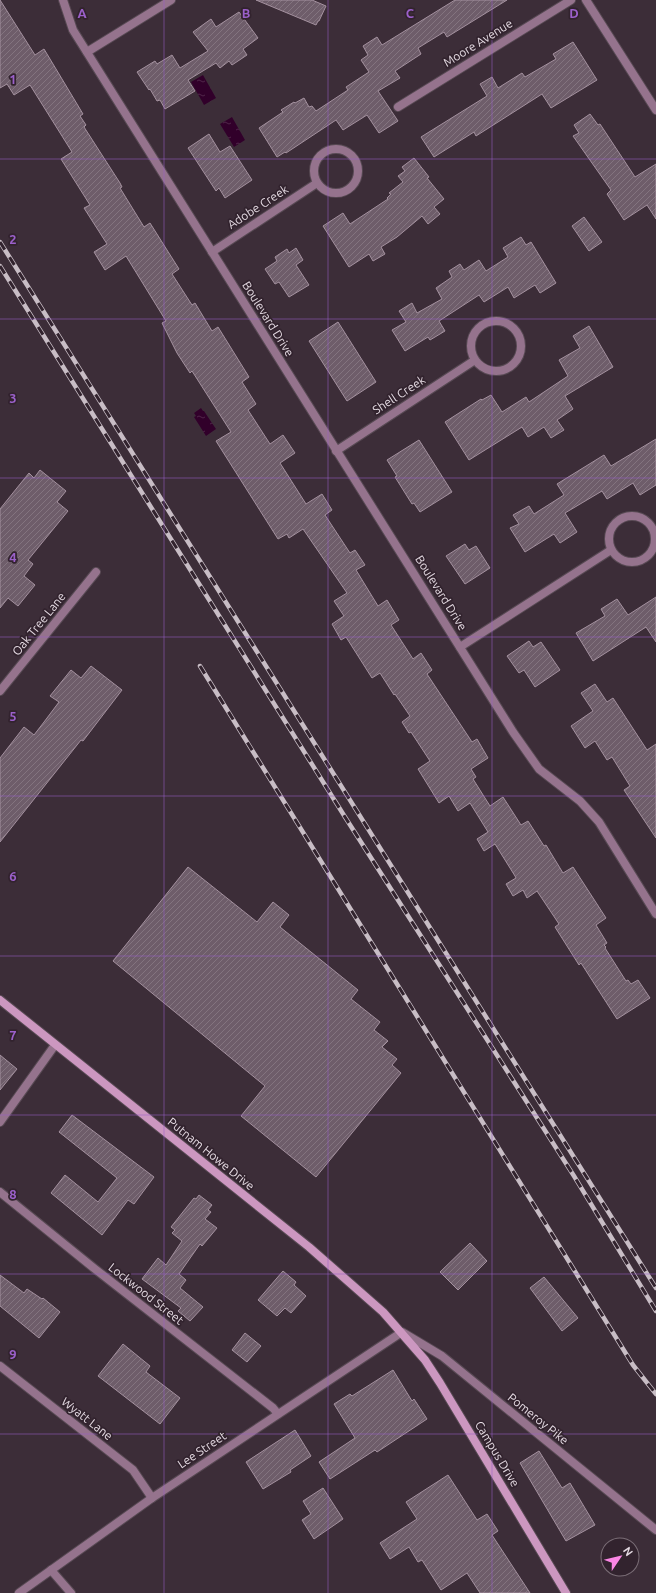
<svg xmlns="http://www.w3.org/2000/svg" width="656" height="1593" viewBox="0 0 656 1593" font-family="Ubuntu,sans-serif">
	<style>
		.water { fill: url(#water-ripples) }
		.building { fill: url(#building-hatch); stroke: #a4919f }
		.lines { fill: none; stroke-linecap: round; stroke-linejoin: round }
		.street-casing { stroke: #574953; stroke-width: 10 }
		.secondary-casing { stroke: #574953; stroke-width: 10 }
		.street { stroke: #95738d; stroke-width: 8 }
		.secondary { stroke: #cc97c0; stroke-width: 8 }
		.rail-casing { stroke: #c8bdc5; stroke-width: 4.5 }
		.rail { stroke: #32232e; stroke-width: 3; stroke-dasharray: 9; stroke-linecap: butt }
		.grid { fill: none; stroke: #9b60ca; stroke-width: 1; stroke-opacity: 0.55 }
		.labels { text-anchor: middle; stroke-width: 3.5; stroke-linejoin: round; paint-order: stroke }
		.street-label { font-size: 12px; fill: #e5dbe3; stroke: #32232e }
		.grid-label { font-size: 13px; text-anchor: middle; font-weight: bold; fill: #9b60ca; stroke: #32232e; stroke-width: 3.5; stroke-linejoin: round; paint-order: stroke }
	</style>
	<defs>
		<pattern id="water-ripples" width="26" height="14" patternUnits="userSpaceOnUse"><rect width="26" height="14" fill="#31002a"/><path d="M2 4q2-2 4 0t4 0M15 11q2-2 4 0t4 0" fill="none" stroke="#4f2549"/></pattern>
		<pattern id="building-hatch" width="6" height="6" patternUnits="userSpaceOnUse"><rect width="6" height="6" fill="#6e5d6a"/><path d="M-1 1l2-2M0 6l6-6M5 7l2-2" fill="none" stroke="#83747f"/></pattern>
	</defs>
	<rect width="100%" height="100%" fill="#3c2d38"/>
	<g class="water">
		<path d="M203,75L216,98L204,105L191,82Z"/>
		<path d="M232,117L245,140L234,147L220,124Z"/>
		<path d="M201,408L203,411H204L216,429L206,436L194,417L196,416L194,413Z"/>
	</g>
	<g class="building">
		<path d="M0,0L35,55L44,49L83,114L80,116L86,125L84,127L120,183L122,187L120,188L144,227L150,223L179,269L172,274L192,305L195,303L212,331L218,327L249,377L242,382L256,404L248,410L270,444L283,435L295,453L280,463L306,504L322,494L332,510L325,515L350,553L355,550L365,565L356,570L378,606L387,600L399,620L391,625L413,659L421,653L432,670L427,674L472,742L477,739L488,758L471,769L476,777L473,779L490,806L503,797L521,825L528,821L544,846L546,845L563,873L573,867L606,918L596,925L607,943L604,945L606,947L605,948L626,981L628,980L631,984L638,980L650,998L617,1019L581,963L579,965L555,927L559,924L537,891L527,898L523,890L513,896L506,884L516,878L515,876L495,844L484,851L477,839L488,832L470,803L458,811L449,796L439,803L418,769L430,761L411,732L409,733L402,722L410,716L395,694L394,695L380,673L372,678L346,637L341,640L332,624L344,616L334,601L347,593L303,529L289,538L287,534L278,539L216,441L231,432L192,371L190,373L177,353L162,323L166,321L126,256L105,270L94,252L107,244L84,208L90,205L61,159L72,152L30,85L14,95L7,84L0,88Z"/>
		<path d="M256,0H312L326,6L319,21H318L316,25Z"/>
		<path d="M455,0H507L447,37L444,32L418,48L421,54L395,71L400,78L378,91L398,121L379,133L367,115L343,130L336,120L286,153L285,152L277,157L259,128L283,112L281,110L294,102L295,103L304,98L309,107L312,106L316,111L348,90L346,87L369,72L361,60L368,55L363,46L377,37L382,45Z"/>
		<path d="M239,12L258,38L243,49L247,55L232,65L229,61L220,68L216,63L188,80L195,91L165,109L160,100L157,101L150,89L149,90L137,72L155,61L157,64L172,55L180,68L208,51L193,32L211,19L216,27Z"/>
		<path d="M573,42L597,80L551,108L542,94L476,136L474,132L434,157L421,137L487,96L480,84L492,77L498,88L522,73L525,77L556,59L553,54Z"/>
		<path d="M590,114L598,125L600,124L635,177L656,164V219L647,205L624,220L607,194L611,190L573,136L579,133L574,125Z"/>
		<path d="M209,134L220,152L230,146L252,180L225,198L219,188L216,191L188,148Z"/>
		<path d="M414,158L429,177L427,178L444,199L434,207L440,214L428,224L422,216L397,237L381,247L385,254L373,261L369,254L349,267L323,226L343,213L350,224L388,199L387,198L391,194L389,193L403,182L398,176L405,171L402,167Z"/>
		<path d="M584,217L602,242L589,251L572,226Z"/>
		<path d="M521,237L526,245L531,242L556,283L540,293L535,285L514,298L508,287L484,302L479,295L439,321L445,331L430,340L428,337L405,351L392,330L406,322L399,311L412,303L417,313L442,299L436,288L452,277L449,271L460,264L464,270L479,260L486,271L508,257L503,248Z"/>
		<path d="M296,248L303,260L296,265L309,285L289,297L279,282L275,284L265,269L277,261L275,257L287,249L289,253Z"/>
		<path d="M338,322L376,382L347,401L309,341Z"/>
		<path d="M589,326L613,367L565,396L573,409L557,420L564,430L551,438L544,427L528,437L522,427L469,460L445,422L481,399L482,400L491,395L502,412L526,397L529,402L568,376L559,360L580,348L573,336Z"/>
		<path d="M656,439V485L640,495L633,483L607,499L602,491L565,513L577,532L560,543L554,534L525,552L510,528L519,524L513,515L529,506L534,514L564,495L557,484L604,455L611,466Z"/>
		<path d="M419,440L452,492L420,512L414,503L412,504L395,477L397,476L387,460Z"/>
		<path d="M40,470L66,491L57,502L68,511L28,560L33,564L24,576L35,585L18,606L8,598L0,608V509L29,473L34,478Z"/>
		<path d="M465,544L469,550L476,546L490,568L465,584L446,556Z"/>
		<path d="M656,597V642L646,627L593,661L576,633L605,616L601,609L617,599L628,615Z"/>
		<path d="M529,641L533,647L541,642L560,670L535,687L524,670L519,673L507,656Z"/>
		<path d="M91,666L122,690L83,741L81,740L0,842V758L24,727L34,735L44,722L59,702L50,696L71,670L81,678Z"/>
		<path d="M595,684L607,702L613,698L647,750L656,744V838L624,790L630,786L612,757L607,760L595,741L585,748L571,726L593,711L581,693Z"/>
		<path d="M188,867L257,922L273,902L289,915L280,927L358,990L351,999L380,1022L374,1030L388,1041L382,1047L397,1059L392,1065L401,1073L316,1177L241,1116L265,1086L113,961Z"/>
		<path d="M0,1055L17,1069L0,1090Z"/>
		<path d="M72,1115L154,1177L134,1204L128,1200L102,1235L51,1193L65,1175L98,1202L117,1178L59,1132Z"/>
		<path d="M199,1195L212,1205L208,1210L211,1212L205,1219L217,1228L202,1246L200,1244L179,1274L186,1280L180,1288L203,1307L190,1321L178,1311L181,1308L142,1279L158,1258L166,1265L182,1241L172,1233L175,1230L171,1227L194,1198L196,1199Z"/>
		<path d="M470,1243L487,1261L458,1290L440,1272Z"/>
		<path d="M283,1271L296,1282L294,1285L306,1296L291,1313L285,1308L277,1316L258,1300Z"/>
		<path d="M0,1275L24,1293L27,1289L42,1299L43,1298L60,1312L39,1338L0,1306Z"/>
		<path d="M544,1277L578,1318L562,1331L530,1288Z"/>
		<path d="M245,1333L261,1346L247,1362L232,1350Z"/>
		<path d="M123,1344L150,1366L146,1372L180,1398L160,1424L98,1376Z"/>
		<path d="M393,1370L412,1401L414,1399L427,1419L377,1452L375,1450L330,1479L319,1462L355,1438L334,1404L350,1394L352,1396Z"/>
		<path d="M295,1430L311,1456L290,1470L291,1472L263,1489L246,1462Z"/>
		<path d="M539,1451L562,1488L570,1483L595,1525L566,1541L520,1463Z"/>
		<path d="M448,1475L477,1520L487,1514L498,1531L492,1535L530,1593H480L467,1573L441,1590L422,1560L418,1562L409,1547L390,1559L380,1543L417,1519L406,1502Z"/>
		<path d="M323,1488L343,1519L314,1539L302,1520L311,1514L303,1501Z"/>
	</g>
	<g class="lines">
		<defs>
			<g id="street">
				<path d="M63,0L73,30L513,732L539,769L580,801L599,822L656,914"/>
				<path d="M586,0L656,110"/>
				<path d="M87,52L171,0"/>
				<path d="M398,107L571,0"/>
				<circle cx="336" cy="171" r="22"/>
				<path d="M212,252L317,183"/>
				<circle cx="496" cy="346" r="25"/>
				<path d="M336,451L475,360"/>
				<circle cx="632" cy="539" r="23"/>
				<path d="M460,647L611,550"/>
				<path d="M0,691L96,572"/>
				<path d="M0,1122L55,1045"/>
				<path d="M0,1192L95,1269L273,1408L278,1414"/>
				<path d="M0,1366L133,1470L152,1498"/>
				<path d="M51,1570L71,1593"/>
				<path d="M19,1593L152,1498L402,1332L442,1356L656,1530"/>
			</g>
			<path id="secondary" d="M0,1000L309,1247L350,1283L383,1312L425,1360L440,1383L566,1593"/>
		</defs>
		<use href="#street" class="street-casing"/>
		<use href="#secondary" class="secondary-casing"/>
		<use href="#street" class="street"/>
		<use href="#secondary" class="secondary"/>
		<defs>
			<g id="rail">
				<path d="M0,242L656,1288"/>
				<path d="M0,266L345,817L574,1176L656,1311"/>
				<path d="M200,666L633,1365L656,1394"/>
			</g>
		</defs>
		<use href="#rail" class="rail-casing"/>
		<use href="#rail" class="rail"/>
	</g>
	<path class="grid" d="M164,0V1593M328,0V1593M492,0V1593M0,159H656M0,319H656M0,478H656M0,637H656M0,796H656M0,956H656M0,1115H656M0,1274H656M0,1434H656"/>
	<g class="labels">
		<g class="street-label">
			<text transform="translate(478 43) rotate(-32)" y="4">Moore Avenue</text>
			<text transform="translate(258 207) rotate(-33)" y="4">Adobe Creek</text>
			<text transform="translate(268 319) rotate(58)" y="4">Boulevard Drive</text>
			<text transform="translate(399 395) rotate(-33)" y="4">Shell Creek</text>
			<text transform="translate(441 593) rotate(58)" y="4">Boulevard Drive</text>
			<text transform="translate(39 624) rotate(-51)" y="4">Oak Tree Lane</text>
			<text transform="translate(211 1154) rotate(39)" y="4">Putnam Howe Drive</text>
			<text transform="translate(146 1294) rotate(38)" y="4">Lockwood Street</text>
			<text transform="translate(87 1419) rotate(38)" y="4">Wyatt Lane</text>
			<text transform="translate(538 1419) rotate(39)" y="4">Pomeroy Pike</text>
			<text transform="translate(202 1450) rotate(-34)" y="4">Lee Street</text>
			<text transform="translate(497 1454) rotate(59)" y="4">Campus Drive</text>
		</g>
	</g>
	<g class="grid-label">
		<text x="82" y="18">A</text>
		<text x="246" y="18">B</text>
		<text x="410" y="18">C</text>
		<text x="574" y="18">D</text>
		<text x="13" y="84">1</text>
		<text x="13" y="244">2</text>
		<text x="13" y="403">3</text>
		<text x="13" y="562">4</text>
		<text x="13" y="721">5</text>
		<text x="13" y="881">6</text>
		<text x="13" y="1040">7</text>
		<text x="13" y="1199">8</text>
		<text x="13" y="1359">9</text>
	</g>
	<g transform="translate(620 1557) rotate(55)"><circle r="19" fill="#32232e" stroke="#7a6d76"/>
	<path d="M0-3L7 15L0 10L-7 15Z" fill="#fb86e5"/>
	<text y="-6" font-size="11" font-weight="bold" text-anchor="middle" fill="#e5dbe3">N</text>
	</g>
</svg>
